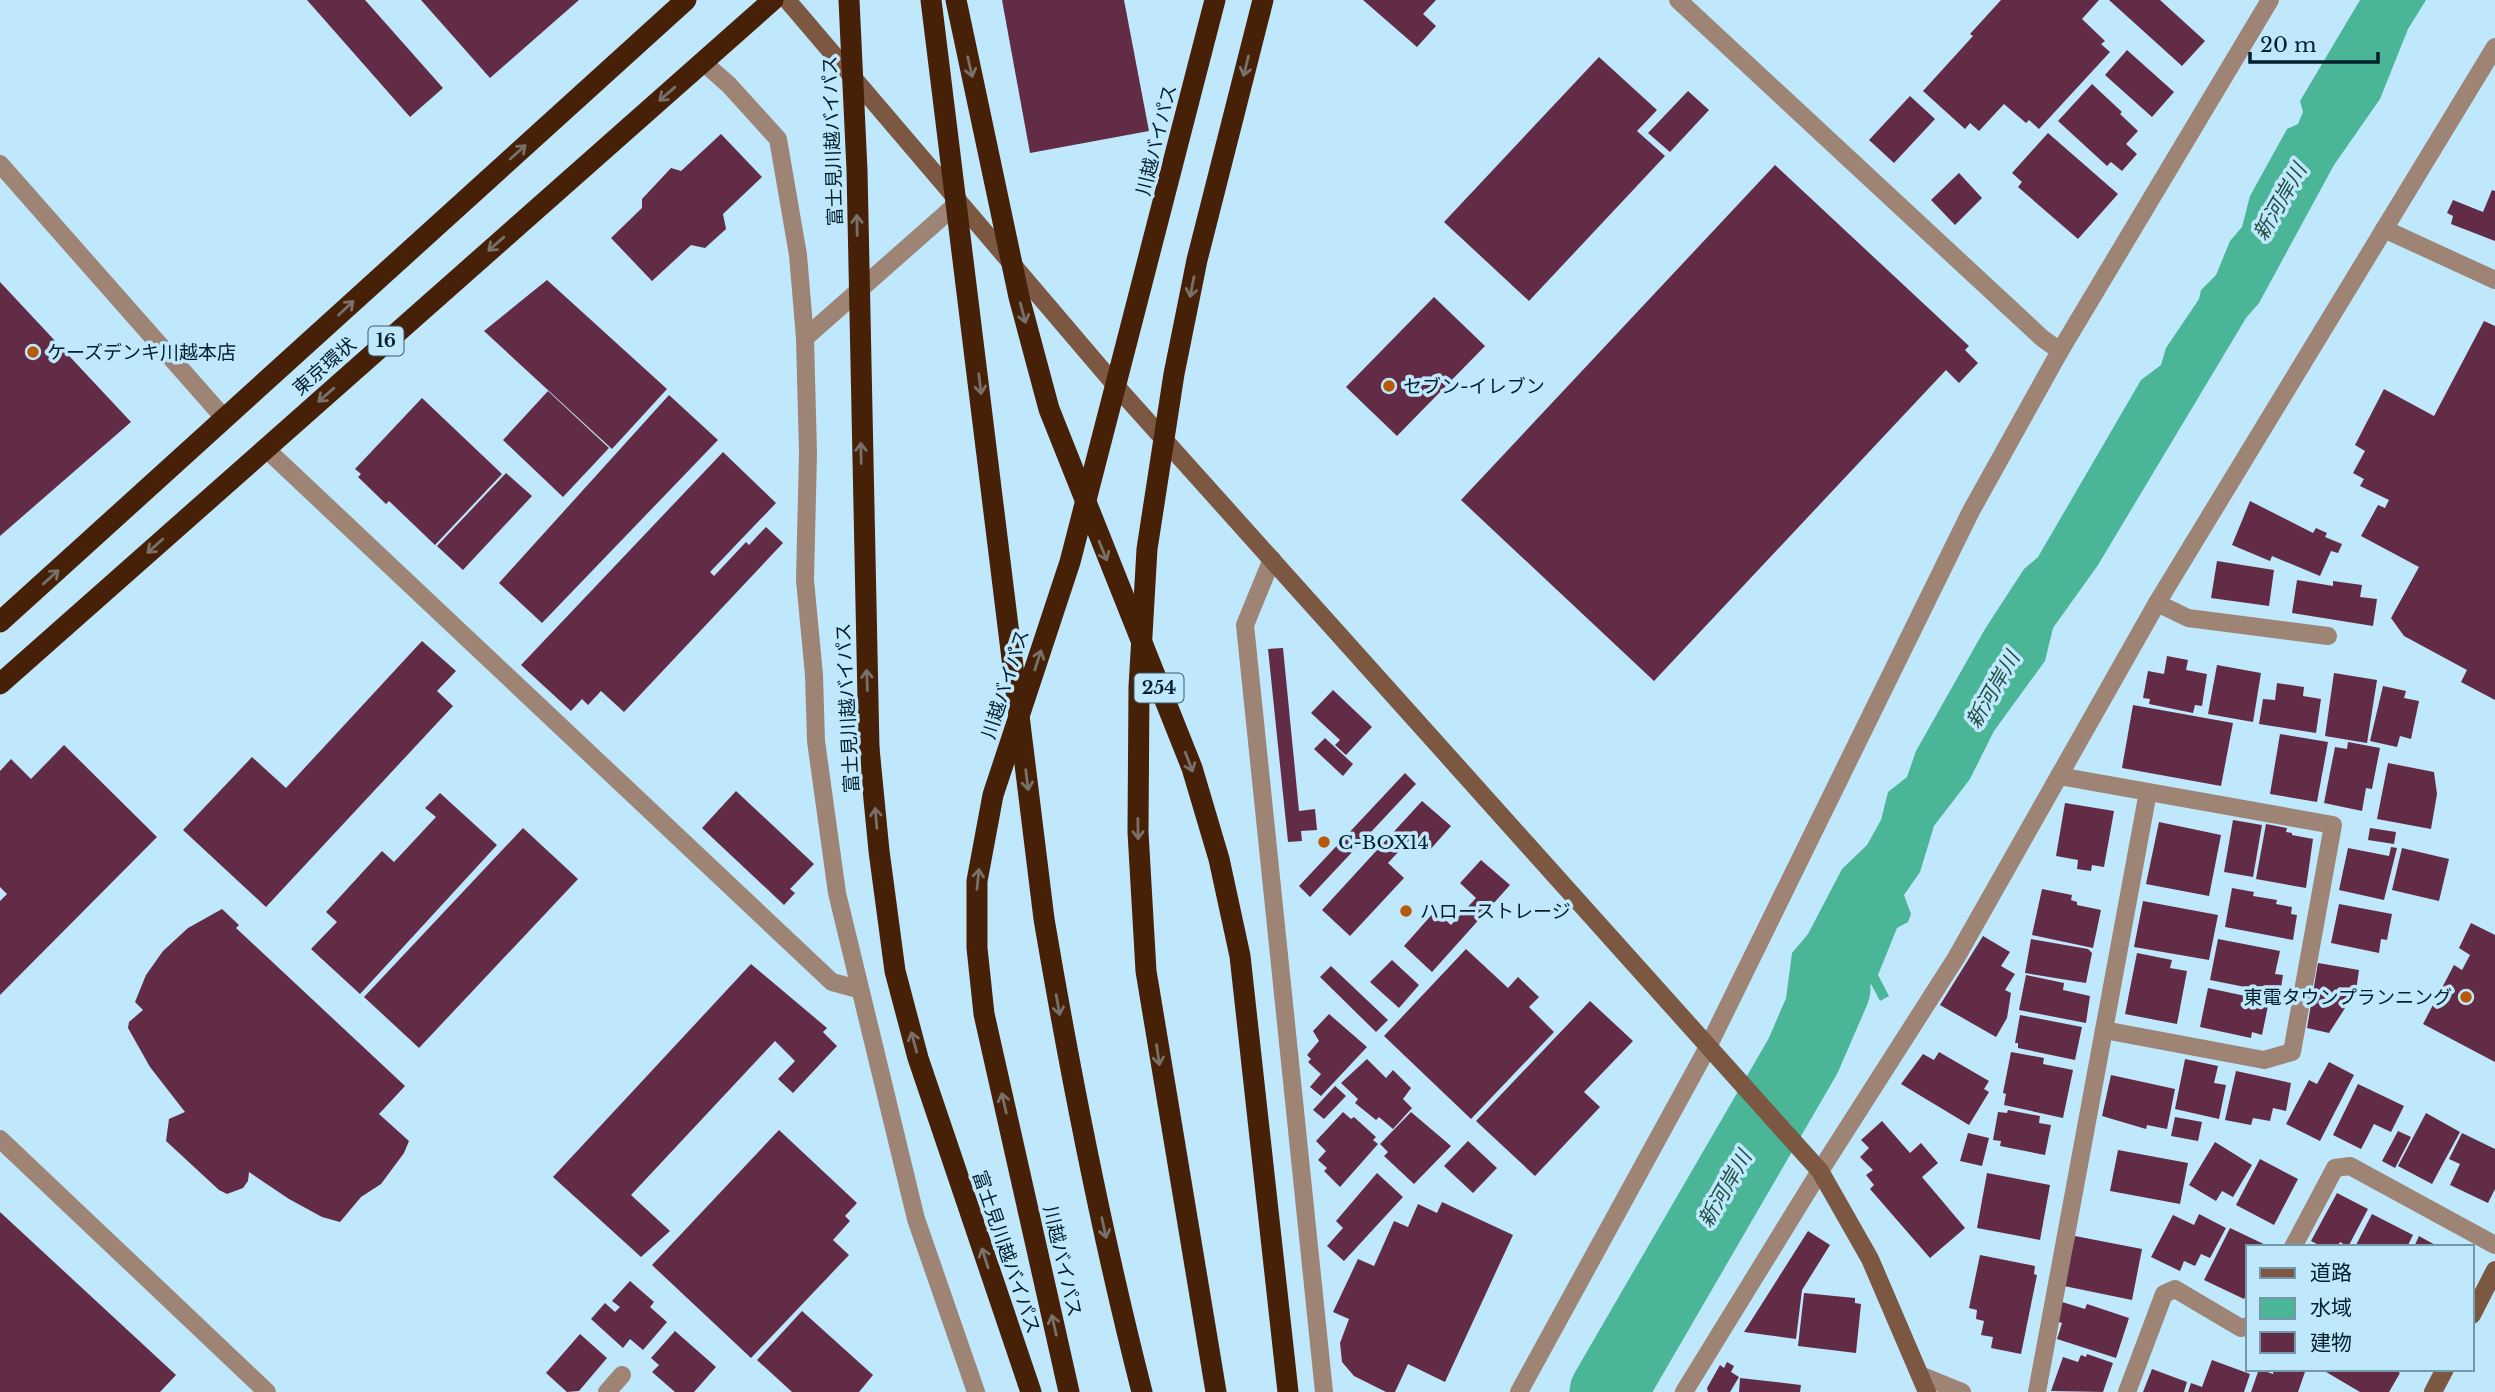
<svg xmlns="http://www.w3.org/2000/svg" width="2495" height="1392" viewBox="0 0 2495 1392" font-family="'Libre Baskerville','Noto Sans JP',serif">
	<style>
		.water { fill: #4ab697 }
		.lines { fill: none; stroke-linecap: round; stroke-linejoin: round }
		.river { stroke: #4ab697; stroke-width: 77 }
		.building { fill: #622c46 }
		.lane { stroke: #9e8475; stroke-width: 18 }
		.street { stroke: #9e8475; stroke-width: 18 }
		.secondary { stroke: #7c5842; stroke-width: 18 }
		.highway { stroke: #472107; stroke-width: 21 }
		.highway-bridge { stroke: #472107; stroke-width: 21 }
		.oneway { stroke: #777169 }
		.poi-dot { fill: #b7590b; stroke: #c0e8fd; stroke-width: 2.5 }
		.labels { text-anchor: middle; stroke-width: 7; stroke-linejoin: round; paint-order: stroke }
		.shield { fill: #c0e8fd; stroke: #3b5b6b; stroke-width: 2 }
		.shield-label { font-size: 18px; font-weight: bold; fill: #021f2c }
		.street-label { font-size: 19px; fill: #021f2c; stroke: #c0e8fd }
		.poi-label { font-size: 19px; fill: #021f2c; stroke: #c0e8fd; text-anchor: start }
		.water-label { font-size: 21px; font-style: italic; fill: #214f41; stroke: #c0e8fd }
	</style>
	<rect width="100%" height="100%" fill="#c0e8fd"/>
	<path class="water" d="M2360,0H2426L2408,29L2380,99L2334,165L2259,303L2246,318L2098,565L2053,628L2045,661L1994,731L1970,779L1934,826L1920,872L1904,895L1911,914L1908,922L1897,928L1878,975L1889,996L1880,1001L1871,984L1850,1023L1832,1024L1792,1092L1767,1065L1771,1042L1783,1021L1792,953L1808,934L1842,869L1867,845L1881,820L1888,792L1907,777L1916,751L1985,629L2024,569L2038,557L2141,380L2161,365L2166,348L2199,299L2201,290L2216,275L2230,241L2242,227L2250,196L2287,129L2298,124L2303,112L2300,101Z"/>
	<g class="lines">
		<path class="river" d="M1608,1392L1803,1056L1832,989"/>
	</g>
	<g class="building">
		<path d="M307,0H365L443,88L410,117Z"/>
		<path d="M421,0H579L490,78Z"/>
		<path d="M1002,0H1124L1149,131L1030,153Z"/>
		<path d="M1363,0H1436L1423,14L1436,26L1417,47Z"/>
		<path d="M2001,0H2099L2082,19L2105,41L2101,44L2110,52L2039,129L2029,120L2026,123L2004,104L1979,131L1970,123L1965,129L1923,91L1973,36L1970,34Z"/>
		<path d="M2109,0H2160L2205,41L2182,66Z"/>
		<path d="M2127,50L2174,92L2152,117L2105,75Z"/>
		<path d="M1599,57L1657,110L1637,131L1665,156L1529,301L1444,222Z"/>
		<path d="M2092,84L2122,112L2120,114L2138,131L2126,144L2137,154L2122,171L2111,162L2107,166L2058,121Z"/>
		<path d="M1688,91L1709,110L1670,152L1648,133Z"/>
		<path d="M1910,96L1935,119L1894,163L1869,140Z"/>
		<path d="M2048,133L2118,194L2078,239L2018,187L2022,182L2012,173Z"/>
		<path d="M721,134L762,177L723,214L726,229L705,248L691,245L652,281L611,238L642,208V199L671,168L681,171Z"/>
		<path d="M1775,165L1969,346L1965,350L1978,363L1959,383L1946,370L1654,681L1461,500Z"/>
		<path d="M1959,173L1982,198L1955,225L1931,200Z"/>
		<path d="M2492,190L2495,191V241L2451,224L2453,216L2447,213L2453,200L2483,212Z"/>
		<path d="M547,280L667,389L612,449L484,331Z"/>
		<path d="M0,282L131,422L0,536Z"/>
		<path d="M1434,297L1485,346L1397,436L1346,387Z"/>
		<path d="M2484,321L2495,326V700L2461,682L2467,670L2404,636L2391,618L2419,567L2361,536L2378,505L2385,508L2389,500L2360,486L2364,479L2353,473L2365,451L2355,445L2384,389L2434,416Z"/>
		<path d="M548,391L609,448L563,497L503,440Z"/>
		<path d="M669,395L718,440L542,623L499,583Z"/>
		<path d="M422,398L502,474L435,545L389,501L386,504L358,477L361,474L355,469Z"/>
		<path d="M723,452L776,503L710,572L714,576L746,542L749,545L766,527L783,543L624,712L601,691L588,705L582,699L571,711L521,665Z"/>
		<path d="M506,473L532,496L463,570L437,546Z"/>
		<path d="M2250,501L2313,533L2316,528L2327,533L2325,537L2342,544L2338,553L2331,551L2320,576L2272,556L2270,561L2232,545Z"/>
		<path d="M2217,561L2274,570L2269,606L2211,598Z"/>
		<path d="M2297,580L2333,586V581L2362,585L2360,597L2377,599L2373,626L2292,613Z"/>
		<path d="M422,641L456,671L437,691L453,706L266,907L183,830L252,757L286,788Z"/>
		<path d="M1283,648L1299,811L1315,809L1317,830L1301,831L1302,841L1288,842L1268,649Z"/>
		<path d="M2167,656L2188,660L2186,670L2207,674L2202,706L2195,705L2193,713L2149,704L2150,699L2143,698L2148,671L2164,674Z"/>
		<path d="M2217,665L2261,673L2253,722L2208,714Z"/>
		<path d="M2334,673L2377,680L2367,743L2325,736Z"/>
		<path d="M2277,683L2304,687L2303,696L2321,699L2316,733L2259,724L2263,699L2275,700Z"/>
		<path d="M2383,686L2406,691L2404,698L2419,701L2411,739L2400,736L2397,747L2370,741Z"/>
		<path d="M1333,690L1372,727L1346,755L1335,745L1340,740L1311,713Z"/>
		<path d="M2133,705L2233,723L2221,786L2122,768Z"/>
		<path d="M2280,734L2328,742L2317,802L2270,794Z"/>
		<path d="M1325,738L1353,764L1343,776L1314,749Z"/>
		<path d="M2348,742L2380,748L2372,789L2366,788L2362,811L2324,803L2335,747L2347,749Z"/>
		<path d="M64,745L157,837L0,995V901L7,894L0,887V771L11,759L31,779Z"/>
		<path d="M2388,763L2434,772L2437,794L2431,829L2377,819Z"/>
		<path d="M1405,773L1416,784L1310,897L1299,886Z"/>
		<path d="M736,791L814,864L790,889L795,893L784,905L702,828Z"/>
		<path d="M440,793L497,845L360,994L311,949L337,922L326,912L382,851L394,862L436,817L425,808Z"/>
		<path d="M1422,801L1451,826L1429,851L1413,836L1388,863L1404,878L1350,936L1322,910Z"/>
		<path d="M2065,803L2114,811L2104,867L2092,865L2091,871L2077,869L2078,860L2056,856Z"/>
		<path d="M2233,820L2262,825L2253,877L2224,872Z"/>
		<path d="M2159,822L2221,835L2209,896L2146,884Z"/>
		<path d="M2266,824L2287,828L2286,832L2292,833V835L2313,839L2306,888L2256,879Z"/>
		<path d="M523,828L578,879L419,1048L364,997Z"/>
		<path d="M2370,828L2396,832L2394,844L2368,840Z"/>
		<path d="M2391,847L2397,848L2384,900L2339,890L2348,848L2389,856Z"/>
		<path d="M2402,848L2449,859L2439,901L2392,890Z"/>
		<path d="M1481,860L1510,885L1432,972L1404,946L1435,911L1451,925L1476,898L1460,883Z"/>
		<path d="M2232,888L2254,892L2253,896L2277,900L2276,904L2292,907L2291,914L2297,915L2293,940L2225,927Z"/>
		<path d="M2042,889L2072,895L2071,900L2077,902V905L2101,910L2093,948L2032,935Z"/>
		<path d="M2143,901L2218,915L2209,960L2134,947Z"/>
		<path d="M2339,904L2392,914L2387,940L2381,939L2379,953L2331,943Z"/>
		<path d="M222,909L239,925L236,928L405,1086L379,1114L409,1141L404,1153L381,1184L361,1197L340,1222L322,1217L289,1199L249,1172L248,1181L243,1188L227,1194L219,1190L166,1141L169,1119L185,1112L150,1067L128,1028L129,1022L143,1010L135,1002L146,975L163,951L188,928Z"/>
		<path d="M2471,923L2495,935V1062L2423,1024L2454,965L2462,970L2470,955L2459,948Z"/>
		<path d="M1983,936L2010,952L2001,966L2015,974L2005,990L2011,993L2007,1018L1996,1037L1940,1005Z"/>
		<path d="M2031,939L2088,949L2092,953L2086,983L2025,973Z"/>
		<path d="M2218,939L2280,951L2275,974L2283,975L2280,994L2210,980Z"/>
		<path d="M1466,949L1508,988L1518,977L1539,997L1529,1007L1554,1032L1471,1119L1384,1036Z"/>
		<path d="M2137,953L2172,960L2170,968L2187,971L2177,1024L2125,1014Z"/>
		<path d="M1392,960L1419,985L1399,1008L1370,982Z"/>
		<path d="M2318,963L2359,970L2356,991L2329,1033L2307,1028Z"/>
		<path d="M751,964L827,1028L823,1032L837,1046L793,1093L778,1079L795,1061L775,1041L631,1195L670,1231L641,1257L553,1177Z"/>
		<path d="M1331,966L1388,1020L1376,1032L1320,977Z"/>
		<path d="M2026,975L2064,983L2063,990L2090,996L2086,1023L2019,1010Z"/>
		<path d="M2208,988L2269,1001L2262,1035L2252,1032L2251,1038L2200,1027Z"/>
		<path d="M1590,1001L1633,1041L1584,1092L1600,1107L1535,1176L1476,1121Z"/>
		<path d="M1329,1014L1367,1047L1321,1096L1310,1087L1321,1074L1308,1062L1311,1059L1307,1055L1319,1041L1313,1031Z"/>
		<path d="M2020,1015L2082,1027L2075,1060L2018,1048V1043H2015Z"/>
		<path d="M1939,1052L1989,1081L1984,1089L1989,1092L1969,1125L1901,1084L1923,1054L1934,1060Z"/>
		<path d="M2011,1052L2044,1058L2043,1064L2073,1070L2063,1118L2004,1105L2006,1094L2003,1093Z"/>
		<path d="M1367,1059L1386,1078L1393,1070L1411,1088L1403,1099L1412,1108L1393,1129L1379,1117L1376,1120L1355,1103L1358,1099L1341,1083Z"/>
		<path d="M2185,1059L2218,1066L2214,1083L2226,1085L2219,1119L2175,1109Z"/>
		<path d="M2329,1062L2354,1075L2320,1141L2286,1124L2309,1080L2317,1084Z"/>
		<path d="M2236,1071L2291,1083L2286,1111L2273,1108L2270,1121L2253,1118L2251,1125L2225,1120Z"/>
		<path d="M2111,1075L2175,1089L2167,1129L2147,1125L2146,1129L2102,1116Z"/>
		<path d="M2358,1084L2404,1106L2391,1132L2374,1124L2361,1149L2333,1135Z"/>
		<path d="M1335,1086L1346,1096L1324,1119L1313,1110Z"/>
		<path d="M2008,1110L2040,1116L2039,1123L2051,1125L2045,1155L2000,1146L2001,1141L1993,1140L1998,1112L2007,1113Z"/>
		<path d="M1343,1112L1351,1119L1354,1117L1376,1137L1373,1140L1378,1144L1340,1187L1324,1171L1327,1168L1318,1160L1326,1151L1316,1141Z"/>
		<path d="M1411,1112L1451,1146L1414,1184L1384,1156L1388,1152L1380,1144Z"/>
		<path d="M2426,1113L2460,1132L2432,1184L2398,1166Z"/>
		<path d="M2175,1117L2202,1122L2198,1141L2171,1136Z"/>
		<path d="M1882,1121L1910,1153L1921,1143L1938,1163L1922,1177L1965,1228L1930,1258L1870,1189L1874,1185L1866,1175L1873,1170L1860,1157L1869,1148L1861,1140Z"/>
		<path d="M779,1130L857,1203L845,1216L850,1221L833,1240L849,1255L751,1358L652,1265Z"/>
		<path d="M2398,1131L2411,1137L2395,1168L2382,1161Z"/>
		<path d="M1968,1133L1989,1138L1982,1166L1960,1161Z"/>
		<path d="M2462,1133L2495,1149V1189L2488,1203L2450,1185L2460,1164L2449,1159Z"/>
		<path d="M1468,1141L1497,1168L1473,1193L1444,1166Z"/>
		<path d="M2215,1142L2252,1165L2233,1197L2222,1191L2216,1201L2189,1185Z"/>
		<path d="M2118,1150L2188,1163L2180,1204L2110,1191Z"/>
		<path d="M2260,1159L2298,1179L2274,1225L2236,1205Z"/>
		<path d="M1377,1173L1403,1197L1344,1261L1327,1246L1343,1228L1336,1221Z"/>
		<path d="M1987,1173L2050,1185L2040,1240L1977,1228Z"/>
		<path d="M2337,1193L2368,1209L2348,1247L2340,1242L2337,1247H2323L2311,1241Z"/>
		<path d="M1442,1202L1513,1235L1445,1382L1408,1364L1395,1392H1386L1354,1376L1342,1362L1340,1343L1349,1319L1333,1312L1358,1259L1374,1266L1394,1221L1408,1227L1418,1204L1437,1213Z"/>
		<path d="M0,1212L176,1375L160,1392H0Z"/>
		<path d="M2199,1214L2226,1228L2210,1258L2201,1254L2195,1266L2184,1261L2180,1271L2151,1257L2173,1215L2194,1225Z"/>
		<path d="M2372,1214L2413,1235L2407,1247H2355Z"/>
		<path d="M2230,1228L2270,1247H2248V1291L2244,1299L2204,1280Z"/>
		<path d="M1808,1231L1830,1245L1802,1290L1796,1339L1744,1332Z"/>
		<path d="M2075,1236L2142,1249L2132,1300L2064,1286Z"/>
		<path d="M2419,1236L2439,1247H2414Z"/>
		<path d="M1980,1255L2035,1266L2034,1274L2037,1275L2021,1354L1991,1348L1993,1337L1981,1335L1984,1321L1976,1319L1977,1310L1969,1308Z"/>
		<path d="M630,1281L654,1302L650,1307L667,1322L643,1350L630,1339L623,1348L591,1319L605,1303L615,1312L620,1307L612,1301Z"/>
		<path d="M1804,1293L1855,1298V1303L1861,1304L1856,1353L1798,1346Z"/>
		<path d="M2062,1302L2085,1309L2087,1304L2129,1318L2116,1358L2057,1339L2062,1323L2056,1321Z"/>
		<path d="M802,1311L873,1375L859,1392H792L757,1360Z"/>
		<path d="M675,1331L716,1367L694,1392H675L652,1372L659,1365L651,1358Z"/>
		<path d="M580,1334L607,1358L579,1391L567,1392L546,1373Z"/>
		<path d="M2087,1354L2113,1363L2103,1392L2051,1391L2063,1357L2078,1362L2081,1355L2086,1357Z"/>
		<path d="M2212,1360L2250,1374L2244,1392H2188L2191,1383L2202,1387Z"/>
		<path d="M1727,1362L1734,1366L1731,1372L1739,1377L1730,1392H1708L1707,1388L1720,1365L1724,1368Z"/>
		<path d="M2152,1369L2187,1382L2184,1392H2143Z"/>
		<path d="M2259,1369L2273,1374L2274,1369H2306L2298,1392H2251Z"/>
		<path d="M2321,1369H2393L2400,1373L2389,1392H2360Z"/>
		<path d="M1740,1378L1801,1385L1800,1392H1739Z"/>
	</g>
	<g class="lines">
		<g class="lane">
			<path d="M2157,603L2188,618L2328,636"/>
			<path d="M2059,776L2333,825L2292,1052L2264,1060L2104,1030"/>
			<path d="M2293,1247L2335,1168L2350,1166L2495,1245"/>
			<path d="M607,1392L622,1375"/>
			<path d="M2037,1392L2148,792"/>
			<path d="M2127,1392L2164,1294L2175,1289L2241,1328L2248,1326"/>
		</g>
		<g class="street">
			<path d="M1678,0L2042,338L2060,351"/>
			<path d="M703,62L729,85L778,139L798,255L805,338L808,453L805,580L814,675L816,741L837,893L916,1219L976,1392"/>
			<path d="M0,164L225,419"/>
			<path d="M2384,229L2495,280"/>
			<path d="M805,338L959,202"/>
			<path d="M265,448L832,982L858,989"/>
			<path d="M1272,559L1245,625L1324,1392"/>
			<path d="M0,1139L267,1392"/>
			<path d="M1920,1375L1962,1392"/>
			<path d="M1519,1392L1708,1047L1971,511L2060,351L2270,0"/>
			<path d="M1684,1392L1820,1171L1956,958L2157,603L2495,47"/>
		</g>
		<g class="secondary">
			<path d="M787,0L1116,386L1820,1171L1870,1259L1927,1392"/>
			<path d="M2472,1315L2495,1270"/>
			<path d="M2433,1392L2445,1369"/>
		</g>
		<g class="highway">
			<path d="M0,622L686,0"/>
			<path d="M0,684L773,0"/>
			<path d="M869,748L879,851L895,971L918,1058L1031,1392"/>
			<path d="M1069,1392L984,1014L977,948V881L993,795L1070,562L1215,0"/>
			<path d="M1216,1392L1146,971L1138,832L1139,687L1147,549L1174,374L1197,260L1263,0"/>
		</g>
		<g class="highway-bridge">
			<path d="M849,0L857,170L869,748"/>
			<path d="M931,0L1044,919C1071,1078 1102,1236 1142,1392"/>
			<path d="M956,0L1019,297L1049,409L1192,768L1219,859L1240,956L1288,1392"/>
		</g>
	</g>
	<defs><path id="oneway-shaft" d="M-6 0H5M1.5-3L5.5 0L1.5 3" fill="none" stroke-width="1.6" stroke-linecap="round" stroke-linejoin="round" transform="scale(1.75)"/></defs>
	<g class="oneway">
		<use href="#oneway-shaft" transform="translate(1246 66) rotate(104)"/>
		<use href="#oneway-shaft" transform="translate(970 67) rotate(77)"/>
		<use href="#oneway-shaft" transform="translate(667 94) rotate(139)"/>
		<use href="#oneway-shaft" transform="translate(518 152) rotate(-42)"/>
		<use href="#oneway-shaft" transform="translate(857 225) rotate(-91)"/>
		<use href="#oneway-shaft" transform="translate(496 244) rotate(139)"/>
		<use href="#oneway-shaft" transform="translate(1192 287) rotate(101)"/>
		<use href="#oneway-shaft" transform="translate(346 308) rotate(-43)"/>
		<use href="#oneway-shaft" transform="translate(1023 313) rotate(75)"/>
		<use href="#oneway-shaft" transform="translate(980 384) rotate(83)"/>
		<use href="#oneway-shaft" transform="translate(326 395) rotate(139)"/>
		<use href="#oneway-shaft" transform="translate(861 453) rotate(-91)"/>
		<use href="#oneway-shaft" transform="translate(155 546) rotate(138)"/>
		<use href="#oneway-shaft" transform="translate(1103 551) rotate(68)"/>
		<use href="#oneway-shaft" transform="translate(51 577) rotate(-42)"/>
		<use href="#oneway-shaft" transform="translate(1038 660) rotate(-72)"/>
		<use href="#oneway-shaft" transform="translate(867 680) rotate(-92)"/>
		<use href="#oneway-shaft" transform="translate(1189 762) rotate(69)"/>
		<use href="#oneway-shaft" transform="translate(1027 780) rotate(83)"/>
		<use href="#oneway-shaft" transform="translate(876 818) rotate(-95)"/>
		<use href="#oneway-shaft" transform="translate(1138 829) rotate(89)"/>
		<use href="#oneway-shaft" transform="translate(978 879) rotate(-84)"/>
		<use href="#oneway-shaft" transform="translate(1058 1005) rotate(80)"/>
		<use href="#oneway-shaft" transform="translate(914 1042) rotate(-105)"/>
		<use href="#oneway-shaft" transform="translate(1158 1055) rotate(82)"/>
		<use href="#oneway-shaft" transform="translate(1004 1103) rotate(-103)"/>
		<use href="#oneway-shaft" transform="translate(1104 1228) rotate(78)"/>
		<use href="#oneway-shaft" transform="translate(985 1258) rotate(-108)"/>
		<use href="#oneway-shaft" transform="translate(1054 1325) rotate(-103)"/>
	</g>
	<g class="poi-dot">
		<circle cx="33" cy="352" r="7"/>
		<circle cx="1389" cy="386" r="7"/>
		<circle cx="1324" cy="842" r="7"/>
		<circle cx="1406" cy="911" r="7"/>
		<circle cx="2466" cy="997" r="7"/>
	</g>
	<g class="labels">
		<g class="shield">
			<rect x="368.5" y="326.5" width="35" height="29" rx="5"/>
			<rect x="1134.5" y="673.5" width="49" height="29" rx="5"/>
		</g>
		<g class="shield-label">
			<text x="386" y="347">16</text>
			<text x="1159" y="694">254</text>
		</g>
		<g class="street-label">
			<text transform="translate(1156 140) rotate(-76)" y="7">川越バイパス</text>
			<text transform="translate(832 141) rotate(-92)" y="7">富士見川越バイパス</text>
			<text transform="translate(324 366) rotate(-41)" y="7">東京環状</text>
			<text transform="translate(1005 684) rotate(-72)" y="7">川越バイパス</text>
			<text transform="translate(847 708) rotate(-93)" y="7">富士見川越バイパス</text>
			<text transform="translate(1007 1252) rotate(71)" y="7">富士見川越バイパス</text>
			<text transform="translate(1063 1261) rotate(77)" y="7">川越バイパス</text>
		</g>
		<g class="poi-label">
			<text x="47" y="359">ケーズデンキ川越本店</text>
			<text x="1403" y="393">セブン-イレブン</text>
			<text x="1338" y="849">C-BOX14</text>
			<text x="1420" y="918">ハローストレージ</text>
			<text x="2452" y="1004" text-anchor="end">東電タウンプランニング</text>
		</g>
		<g class="water-label">
			<text transform="translate(2280 202) rotate(-60)" y="7">新河岸川</text>
			<text transform="translate(1993 690) rotate(-60)" y="7">新河岸川</text>
			<text transform="translate(1725 1189) rotate(-60)" y="7">新河岸川</text>
		</g>
	</g>
	<rect x="2246" y="1245" width="228" height="126" fill="#c0e8fd" stroke="#7498a9" stroke-width="2"/>
	<rect x="2260" y="1268" width="35" height="10" fill="#7c5842" stroke="#7498a9" stroke-width="2"/>
	<text x="2310" y="1280" font-size="21" fill="#021f2c">道路</text>
	<rect x="2260" y="1298" width="35" height="21" fill="#4ab697" stroke="#7498a9" stroke-width="2"/>
	<text x="2310" y="1315" font-size="21" fill="#021f2c">水域</text>
	<rect x="2260" y="1332" width="35" height="21" fill="#622c46" stroke="#7498a9" stroke-width="2"/>
	<text x="2310" y="1350" font-size="21" fill="#021f2c">建物</text>
	<path d="M2250 52v10h128v-10" fill="none" stroke="#021f2c" stroke-width="3.5"/>
	<text x="2260" y="52" font-size="21" fill="#021f2c" stroke="#c0e8fd" stroke-width="5" paint-order="stroke">20 m</text>
</svg>
